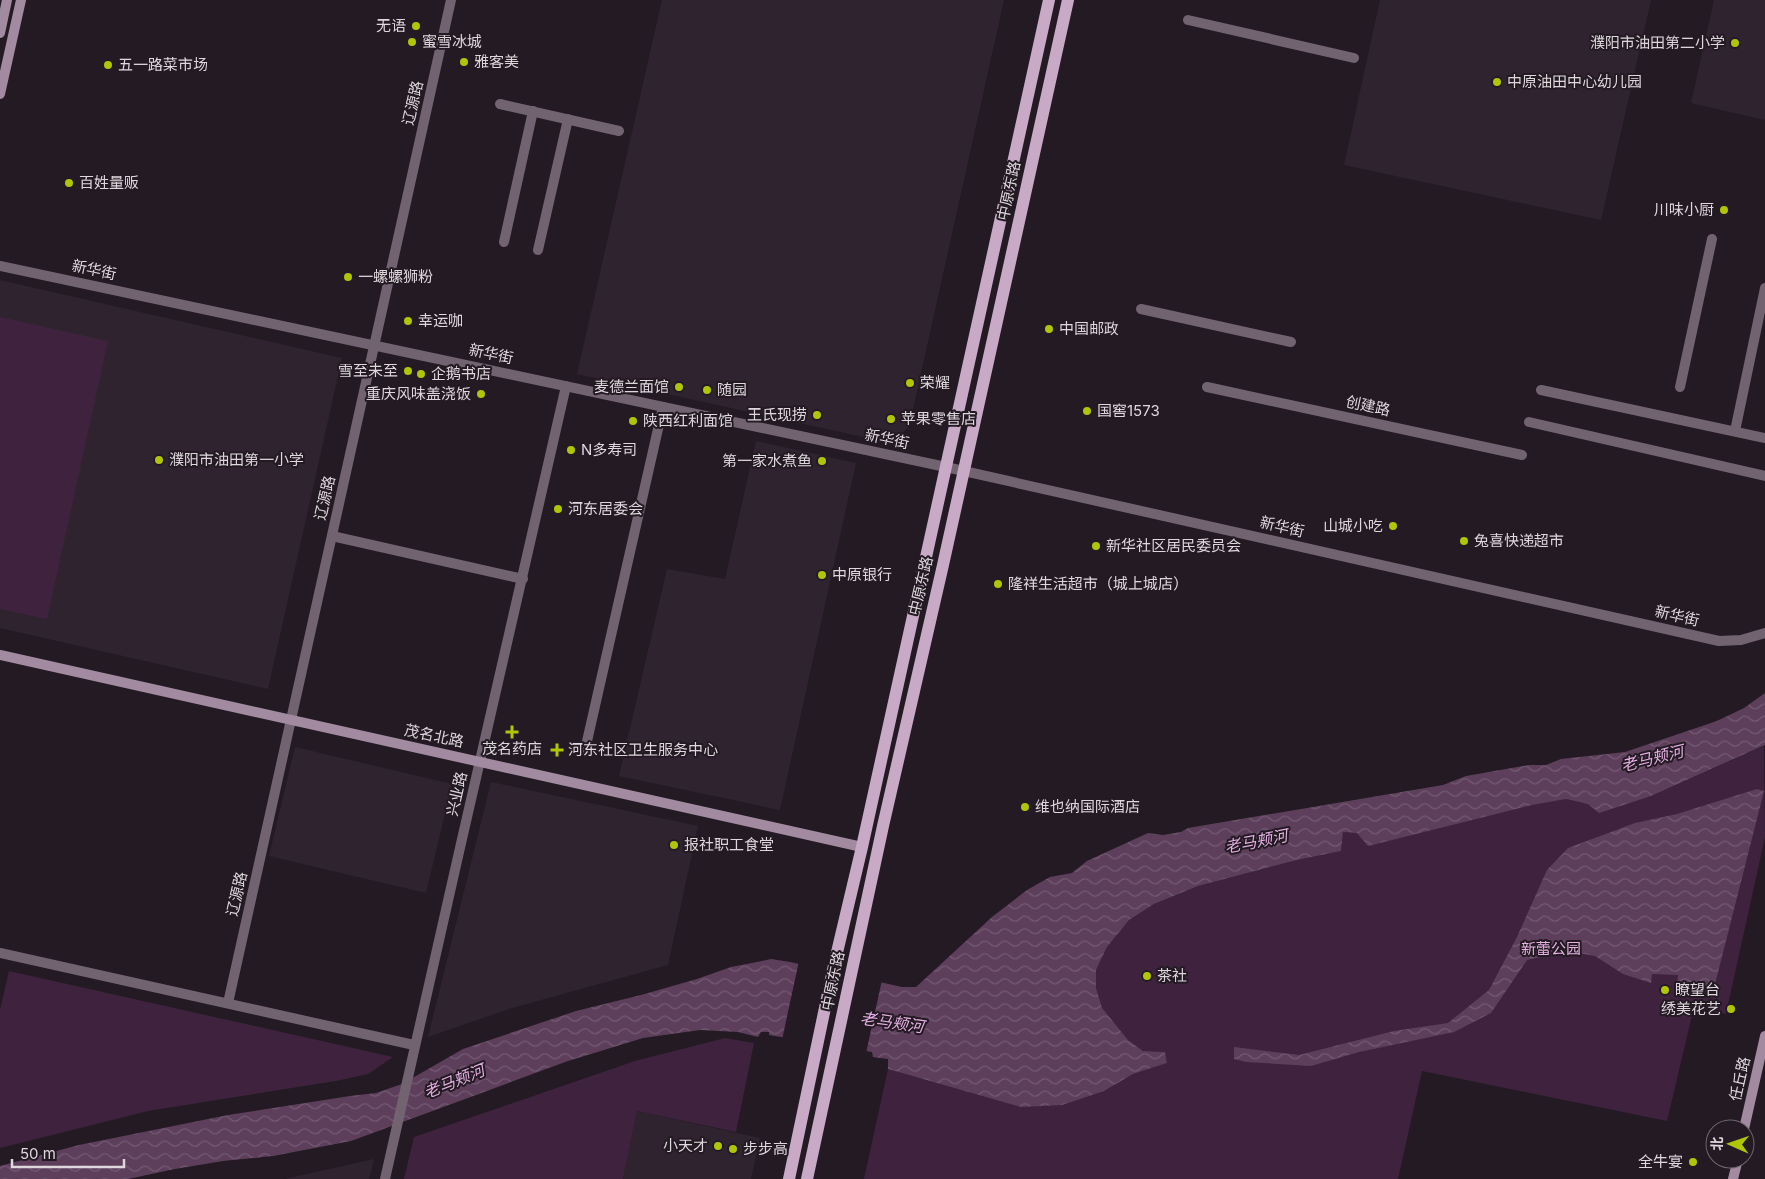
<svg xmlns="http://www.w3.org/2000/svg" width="1765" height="1179" viewBox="0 0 1765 1179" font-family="Inter,'Noto Sans SC',sans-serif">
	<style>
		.built { fill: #302330 }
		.green { fill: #3f233e }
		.water { fill: url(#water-waves) }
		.pier { fill: #231a23 }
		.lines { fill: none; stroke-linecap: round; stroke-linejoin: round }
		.street { stroke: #726371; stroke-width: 10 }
		.secondary { stroke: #a28ba1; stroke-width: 10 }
		.primary { stroke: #c8aac7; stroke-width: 12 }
		.poi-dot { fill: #afc505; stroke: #231a23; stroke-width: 2 }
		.labels { text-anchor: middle; stroke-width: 4; stroke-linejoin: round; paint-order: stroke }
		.poi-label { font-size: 15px; fill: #ded8dd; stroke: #231a23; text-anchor: start }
		.street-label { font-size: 15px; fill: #ded8dd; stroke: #231a23 }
		.park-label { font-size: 15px; fill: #e7b2e5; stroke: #231a23 }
		.water-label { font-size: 16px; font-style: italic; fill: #e4afe2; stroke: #231a23 }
	</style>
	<defs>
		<pattern id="water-waves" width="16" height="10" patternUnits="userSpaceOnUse" patternTransform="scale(1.25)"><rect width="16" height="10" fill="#5d3f5c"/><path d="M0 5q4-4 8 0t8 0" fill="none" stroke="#745a73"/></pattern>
	</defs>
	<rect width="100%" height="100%" fill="#231a23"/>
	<g class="built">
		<path d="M662,0H1004L909,427L890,443L577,374Z"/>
		<path d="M1380,0H1651L1601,220L1344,165Z"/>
		<path d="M1714,0H1765V120L1691,103Z"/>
		<path d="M0,280L342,358L268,689L0,628Z"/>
		<path d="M756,441L856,463L780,810L619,776L667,569L725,579Z"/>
		<path d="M295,747L452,784L426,893L269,856Z"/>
		<path d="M491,782L698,826L668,965L512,1008L428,1037Z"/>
		<path d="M637,1111L760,1138L751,1179H623Z"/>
		<path d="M374,1159L369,1179H285Z"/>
	</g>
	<g class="green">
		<path d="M0,317L108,341L47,619L0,609Z"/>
		<path d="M1764,746L1765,837L1726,1014L1694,1007L1667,1121L1422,1071L1398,1179H864L888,1069L1021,1107L1104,1091L1133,1074L1167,1063L1165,1052L1143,1051L1128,1040L1101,1008L1096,988V970L1107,947L1129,920L1154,904L1198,886L1297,860L1341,851L1343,832L1357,833L1566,799L1588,804L1651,796Z"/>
		<path d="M9,971L393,1057L368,1074L336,1081L148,1111L0,1148V1010Z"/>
		<path d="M725,1038L754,1043L736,1132L637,1111L623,1179H404L414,1137L635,1061Z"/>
	</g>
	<g class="water">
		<path d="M1765,693V745L1651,796L1599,813L1588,804L1566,799L1532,805L1368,846L1357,833L1343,832L1341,851L1297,860L1198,886L1154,904L1129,920L1107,947L1096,970V988L1102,1008L1128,1040L1143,1051L1165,1052L1167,1063L1133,1074L1104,1091L1062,1105L1021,1107L888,1069V1059L873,1057L872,1052L769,1035V1032H761L758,1037L738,1032L700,1030L643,1038L568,1061L351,1141L273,1156L223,1161L175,1169L128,1179H0V1166L79,1145L228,1115L350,1096L376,1093L402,1084L463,1049L576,1011L641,995L697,979L731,967L757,962L771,959L790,962L902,987H916L992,917L1027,890L1050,877L1072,873L1087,861L1148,833L1163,835L1181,832L1188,828L1443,785L1466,776L1529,765H1546L1561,759L1625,752L1717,721L1744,708Z"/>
		<path d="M1757,789L1764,791L1714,988L1677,987L1678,975L1652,974L1651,983L1623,974L1595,956L1566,951L1527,960L1491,1013L1454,1032L1359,1052L1311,1066L1246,1062L1234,1059V1047L1299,1055L1394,1031L1448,1023L1489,990L1517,937L1547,870L1568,848L1635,823L1677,814Z"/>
	</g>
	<path class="pier" d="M799,961L882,980L866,1053L782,1040Z"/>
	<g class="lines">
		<g class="street">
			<path d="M1188,20L1354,58"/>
			<path d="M500,104L619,131"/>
			<path d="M504,242L533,111"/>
			<path d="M538,250L568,119"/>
			<path d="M0,266L946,467L1719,641L1741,640L1765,633"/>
			<path d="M1141,309L1291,342"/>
			<path d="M1207,387L1522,455"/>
			<path d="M1680,387L1712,239"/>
			<path d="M1541,390L1765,438"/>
			<path d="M1529,422L1765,476"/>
			<path d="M1735,431L1765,288"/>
			<path d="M332,536L523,579"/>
			<path d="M585,750L663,407"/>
			<path d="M0,953L414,1045"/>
			<path d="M228,1003L451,0"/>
			<path d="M385,1179C443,914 507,651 566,386"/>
		</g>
		<g class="secondary">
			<path d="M0,33L7,0"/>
			<path d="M0,94L21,0"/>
			<path d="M0,655L862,847"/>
			<path d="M1744,1129L1765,1036"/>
			<path d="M1733,1179L1738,1159"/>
		</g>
		<g class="primary">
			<path d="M789,1179L834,965L862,847L1049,0"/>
			<path d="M807,1179L883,826L943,565L1068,0"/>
		</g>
	</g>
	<g class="poi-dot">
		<circle cx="416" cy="26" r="5"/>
		<circle cx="412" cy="42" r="5"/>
		<circle cx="1735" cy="43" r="5"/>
		<circle cx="464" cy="62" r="5"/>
		<circle cx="108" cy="65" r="5"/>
		<circle cx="1497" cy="82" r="5"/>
		<circle cx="69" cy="183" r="5"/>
		<circle cx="1724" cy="210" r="5"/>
		<circle cx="348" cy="277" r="5"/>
		<circle cx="408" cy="321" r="5"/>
		<circle cx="1049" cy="329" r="5"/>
		<circle cx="408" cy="371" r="5"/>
		<circle cx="421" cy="374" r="5"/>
		<circle cx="910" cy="383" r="5"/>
		<circle cx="679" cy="387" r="5"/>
		<circle cx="707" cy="390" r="5"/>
		<circle cx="481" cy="394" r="5"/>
		<circle cx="1087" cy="411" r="5"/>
		<circle cx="817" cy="415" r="5"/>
		<circle cx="891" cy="419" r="5"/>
		<circle cx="633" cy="421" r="5"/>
		<circle cx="571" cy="450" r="5"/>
		<circle cx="159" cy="460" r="5"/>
		<circle cx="822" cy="461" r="5"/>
		<circle cx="558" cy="509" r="5"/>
		<circle cx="1393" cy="526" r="5"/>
		<circle cx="1464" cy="541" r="5"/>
		<circle cx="1096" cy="546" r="5"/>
		<circle cx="822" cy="575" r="5"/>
		<circle cx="998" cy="584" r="5"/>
		<path d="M509.5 724.5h5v5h5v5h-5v5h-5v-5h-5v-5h5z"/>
		<path d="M554.5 742.5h5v5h5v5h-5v5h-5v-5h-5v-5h5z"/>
		<circle cx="1025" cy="807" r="5"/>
		<circle cx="674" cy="845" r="5"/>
		<circle cx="1147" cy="976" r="5"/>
		<circle cx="1665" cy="990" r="5"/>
		<circle cx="1731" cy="1009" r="5"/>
		<circle cx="718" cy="1146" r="5"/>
		<circle cx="733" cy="1149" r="5"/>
		<circle cx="1693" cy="1162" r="5"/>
	</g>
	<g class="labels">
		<g class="poi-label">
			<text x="406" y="31" text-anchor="end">无语</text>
			<text x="422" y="47">蜜雪冰城</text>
			<text x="1725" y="48" text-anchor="end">濮阳市油田第二小学</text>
			<text x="474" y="67">雅客美</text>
			<text x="118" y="70">五一路菜市场</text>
			<text x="1507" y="87">中原油田中心幼儿园</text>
			<text x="79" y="188">百姓量贩</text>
			<text x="1714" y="215" text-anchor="end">川味小厨</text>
			<text x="358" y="282">一螺螺狮粉</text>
			<text x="418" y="326">幸运咖</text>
			<text x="1059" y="334">中国邮政</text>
			<text x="398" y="376" text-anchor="end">雪至未至</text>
			<text x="431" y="379">企鹅书店</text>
			<text x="920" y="388">荣耀</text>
			<text x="669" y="392" text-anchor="end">麦德兰面馆</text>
			<text x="717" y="395">随园</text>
			<text x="471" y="399" text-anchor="end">重庆风味盖浇饭</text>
			<text x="1097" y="416">国窖1573</text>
			<text x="807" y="420" text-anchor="end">王氏现捞</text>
			<text x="901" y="424">苹果零售店</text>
			<text x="643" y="426">陕西红利面馆</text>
			<text x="581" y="455">N多寿司</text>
			<text x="169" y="465">濮阳市油田第一小学</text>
			<text x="812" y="466" text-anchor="end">第一家水煮鱼</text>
			<text x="568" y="514">河东居委会</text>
			<text x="1383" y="531" text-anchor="end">山城小吃</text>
			<text x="1474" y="546">兔喜快递超市</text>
			<text x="1106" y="551">新华社区居民委员会</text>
			<text x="832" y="580">中原银行</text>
			<text x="1008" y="589">隆祥生活超市（城上城店）</text>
			<text x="512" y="754" text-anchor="middle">茂名药店</text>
			<text x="568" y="755">河东社区卫生服务中心</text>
			<text x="1035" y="812">维也纳国际酒店</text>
			<text x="684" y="850">报社职工食堂</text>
			<text x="1157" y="981">茶社</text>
			<text x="1675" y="995">瞭望台</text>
			<text x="1721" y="1014" text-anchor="end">绣美花艺</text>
			<text x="708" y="1151" text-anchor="end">小天才</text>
			<text x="743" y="1154">步步高</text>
			<text x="1683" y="1167" text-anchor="end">全牛宴</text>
		</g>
		<g class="street-label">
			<text transform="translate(413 103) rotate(-77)" y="5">辽源路</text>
			<text transform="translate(1009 191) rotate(-78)" y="5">中原东路</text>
			<text transform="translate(94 270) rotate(12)" y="5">新华街</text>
			<text transform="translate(491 354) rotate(12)" y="5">新华街</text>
			<text transform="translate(1368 406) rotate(12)" y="5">创建路</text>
			<text transform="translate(887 439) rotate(12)" y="5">新华街</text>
			<text transform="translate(325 498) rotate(-77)" y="5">辽源路</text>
			<text transform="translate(1282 527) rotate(13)" y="5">新华街</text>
			<text transform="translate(921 586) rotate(-77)" y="5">中原东路</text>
			<text transform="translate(1677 616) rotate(13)" y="5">新华街</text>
			<text transform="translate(434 736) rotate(12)" y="5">茂名北路</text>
			<text transform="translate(457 794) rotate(-77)" y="5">兴业路</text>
			<text transform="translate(237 894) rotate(-77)" y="5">辽源路</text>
			<text transform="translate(833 981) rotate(-78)" y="5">中原东路</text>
			<text transform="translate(1740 1079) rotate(-77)" y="5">任丘路</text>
		</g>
		<g class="park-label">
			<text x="1551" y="954">新蕾公园</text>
		</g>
		<g class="water-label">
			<text transform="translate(1652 758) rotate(-14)" y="6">老马颊河</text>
			<text transform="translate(1256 841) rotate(-11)" y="6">老马颊河</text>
			<text transform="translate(892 1022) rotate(8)" y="6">老马颊河</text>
			<text transform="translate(454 1081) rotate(-22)" y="6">老马颊河</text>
		</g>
	</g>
	<g transform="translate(1730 1144) rotate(272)"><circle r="24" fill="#231a23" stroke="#6e666d"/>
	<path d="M0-4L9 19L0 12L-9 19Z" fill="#afc505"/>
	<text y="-8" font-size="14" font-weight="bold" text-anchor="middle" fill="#ded8dd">北</text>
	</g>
	<path d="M12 1159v8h112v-8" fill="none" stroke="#ded8dd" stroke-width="2.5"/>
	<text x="20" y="1159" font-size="15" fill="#ded8dd" stroke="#231a23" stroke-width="4" paint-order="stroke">50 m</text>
</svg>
